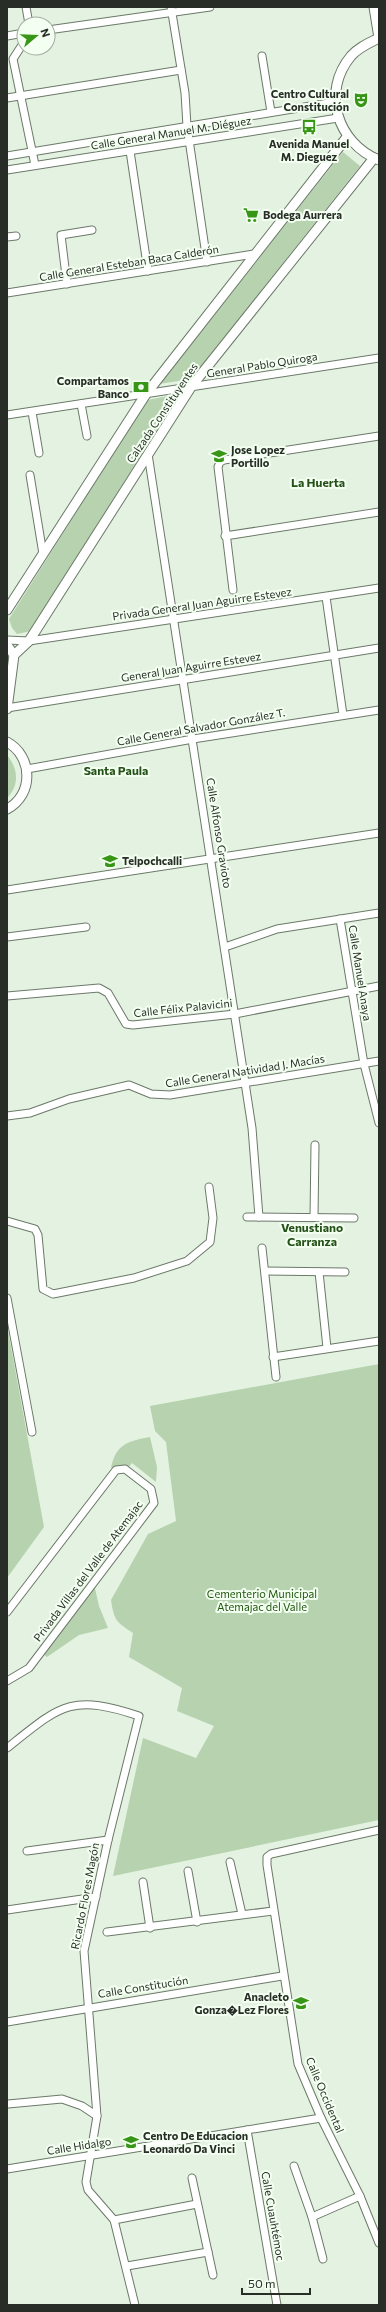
<svg xmlns="http://www.w3.org/2000/svg" width="386" height="2312" viewBox="0 0 386 2312" font-family="Commissioner,sans-serif">
	<style>
		.green { fill: #b6d2af }
		.lines { fill: none; stroke-linecap: round; stroke-linejoin: round }
		.minor-casing { stroke: #6c7969; stroke-width: 9 }
		.tertiary-casing { stroke: #6c7969; stroke-width: 11 }
		.minor { stroke: #fff; stroke-width: 7 }
		.tertiary { stroke: #fff; stroke-width: 9 }
		.labels { text-anchor: middle; stroke-width: 4; stroke-linejoin: round; paint-order: stroke }
		.poi-label { font-size: 11px; font-weight: bold; fill: #282e27; stroke: #f3fff0; text-anchor: start }
		.street-label { font-size: 11px; fill: #282e27; stroke: #f3fff0 }
		.park-label { font-size: 11px; fill: #1f550e; stroke: #f3fff0 }
		.neighbourhood-label { font-size: 12px; font-weight: bold; fill: #245117; stroke: #f3fff0 }
	</style>
	<rect width="100%" height="100%" fill="#e4f3e1"/>
	<g class="green">
		<path d="M343,152L360,166L191,379L159,384Z"/>
		<path d="M179,394L31,631L17,634L12,628L9,619L147,400Z"/>
		<path d="M7,755C18,768 20,785 7,798Z"/>
		<path d="M7,1325L44,1527L7,1578Z"/>
		<path d="M379,1364V1820L113,1876L143,1738L196,1758L214,1726L177,1711L182,1688L129,1657L133,1633C116,1622 114,1620 111,1600L148,1534L176,1521L166,1442L155,1431L150,1406Z"/>
		<path d="M150,1437L157,1467L156,1482L132,1463L128,1468L121,1466L111,1468C116,1444 128,1441 150,1437Z"/>
		<path d="M94,1584L99,1606L108,1628L79,1635L47,1657L43,1654Z"/>
	</g>
	<g class="lines">
		<defs>
			<g id="minor">
				<path d="M26,7L29,24"/>
				<path d="M171,7L185,93L187,126L207,262"/>
				<path d="M48,30L210,7"/>
				<path d="M7,36L24,33"/>
				<path d="M24,42L13,59L35,165"/>
				<path d="M262,56L271,112"/>
				<path d="M7,98L181,70"/>
				<path d="M130,151L148,271"/>
				<path d="M7,156L335,102"/>
				<path d="M7,170L338,118"/>
				<path d="M7,237L16,236"/>
				<path d="M67,284L61,235L92,230"/>
				<path d="M7,293L254,254"/>
				<path d="M81,404L87,436"/>
				<path d="M32,412L39,453"/>
				<path d="M7,415L379,358"/>
				<path d="M148,454L252,1128L259,1217"/>
				<path d="M30,475L43,554"/>
				<path d="M225,536L379,512"/>
				<path d="M233,590L218,467L220,462L224,460L379,436"/>
				<path d="M326,597L343,715"/>
				<path d="M7,640L29,641L379,588"/>
				<path d="M7,708L379,648"/>
				<path d="M27,769L193,739L379,710"/>
				<path d="M7,890L379,833"/>
				<path d="M340,919L364,1064L379,1123"/>
				<path d="M7,937L86,927"/>
				<path d="M225,947L277,929L379,913"/>
				<path d="M7,996L99,988L108,993L126,1024L133,1025L235,1014L379,986"/>
				<path d="M7,1116L30,1113L69,1099L129,1085L151,1094L170,1095L379,1061"/>
				<path d="M247,1217L354,1218"/>
				<path d="M314,1217L315,1145"/>
				<path d="M7,1221L35,1229L38,1235L43,1289L53,1294L134,1278L187,1261L210,1242L213,1218L209,1187"/>
				<path d="M262,1248L276,1377"/>
				<path d="M265,1271L345,1272"/>
				<path d="M319,1272L327,1348"/>
				<path d="M7,1298L32,1432"/>
				<path d="M273,1357L379,1341"/>
				<path d="M7,1612L116,1470L125,1469L151,1489L154,1503L29,1668L7,1681"/>
				<path d="M7,1748C60,1706 70,1693 139,1716L108,1840L84,1951L97,2116L86,2182L88,2190L114,2220L135,2305"/>
				<path d="M379,1830L271,1854L267,1857V1865L298,2064L321,2118L360,2196L379,2243"/>
				<path d="M27,1851L108,1840"/>
				<path d="M230,1862L242,1914"/>
				<path d="M188,1871L197,1922"/>
				<path d="M143,1882L150,1928"/>
				<path d="M7,1910L96,1897"/>
				<path d="M107,1932L273,1911"/>
				<path d="M7,2022L282,1976"/>
				<path d="M8,2104L62,2099L82,2106L97,2116"/>
				<path d="M247,2130L277,2305"/>
				<path d="M294,2166L312,2217L323,2259"/>
				<path d="M7,2169L321,2118"/>
				<path d="M192,2178L213,2275"/>
				<path d="M312,2217L360,2196"/>
				<path d="M114,2220L197,2204"/>
				<path d="M127,2266L208,2252"/>
			</g>
			<g id="tertiary">
				<path d="M374,7L379,38"/>
				<path d="M379,38C369,43 359,47 351,56C321,92 337,143 379,160"/>
				<path d="M7,610L146,394L347,137"/>
				<path d="M7,645L14,655"/>
				<path d="M7,709L14,655L29,641L191,387L374,158"/>
				<path d="M7,742C33,756 34,795 7,809"/>
			</g>
		</defs>
		<use href="#minor" class="minor-casing"/>
		<use href="#tertiary" class="tertiary-casing"/>
		<use href="#minor" class="minor"/>
		<use href="#tertiary" class="tertiary"/>
	</g>
	<defs>
		<symbol id="theatre-bare" viewBox="-9 -9 18 18"><path d="M-5-5.5Q0-4 5-5.5V0Q5 5 0 6Q-5 5-5 0ZM-3.3-2.5H-1v1.5H-3.3ZM1-2.5H3.3v1.5H1ZM-2.8 1Q0 5.5 2.8 1Z" fill="#379616" stroke="#f3fff0" stroke-width="2.5" paint-order="stroke"/></symbol>
		<symbol id="bus-bare" viewBox="-9 -9 18 18"><path d="M-5-6H5V4H4V6H2V4H-2V6H-4V4H-5ZM-3.5-4V0h7V-4ZM-3.5 1.2v1.5H-2V1.2ZM2 1.2v1.5H3.5V1.2Z" fill="#379616" stroke="#f3fff0" stroke-width="2.5" paint-order="stroke"/></symbol>
		<symbol id="supermarket-bare" viewBox="-9 -9 18 18"><path d="M-6-5.5h2.5l.6 2H6L4.5 2H-2.5L-4.4-4H-6ZM-1.5 3.2a1.3 1.3 0 1 0 .1 0ZM3 3.2a1.3 1.3 0 1 0 .1 0Z" fill="#379616" stroke="#f3fff0" stroke-width="2.5" paint-order="stroke"/></symbol>
		<symbol id="bank-bare" viewBox="-9 -9 18 18"><path d="M-6-4H6V4H-6ZM0-2.3a2.3 2.3 0 1 0 0 4.6a2.3 2.3 0 1 0 0-4.6Z" fill="#379616" stroke="#f3fff0" stroke-width="2.5" paint-order="stroke"/></symbol>
		<symbol id="school-bare" viewBox="-9 -9 18 18"><path d="M0-5L7-2L0 1L-7-2ZM-4 1L0 2.5L4 1V4Q0 6-4 4Z" fill="#379616" stroke="#f3fff0" stroke-width="2.5" paint-order="stroke"/></symbol>
	</defs>
	<g fill-rule="evenodd">
		<use href="#theatre-bare" x="350" y="89" width="22" height="22"/>
		<use href="#bus-bare" x="298" y="116" width="22" height="22"/>
		<use href="#supermarket-bare" x="240" y="204" width="22" height="22"/>
		<use href="#bank-bare" x="130" y="376" width="22" height="22"/>
		<use href="#school-bare" x="208" y="445" width="22" height="22"/>
		<use href="#school-bare" x="99" y="850" width="22" height="22"/>
		<use href="#school-bare" x="290" y="1992" width="22" height="22"/>
		<use href="#school-bare" x="120" y="2131" width="22" height="22"/>
	</g>
	<g class="labels">
		<g class="poi-label">
			<text x="349" y="98" text-anchor="end">Centro Cultural<tspan x="349" dy="13">Constitución</tspan></text>
			<text x="309" y="148" text-anchor="middle">Avenida Manuel<tspan x="309" dy="13">M. Dieguez</tspan></text>
			<text x="263" y="219">Bodega Aurrera</text>
			<text x="129" y="385" text-anchor="end">Compartamos<tspan x="129" dy="13">Banco</tspan></text>
			<text x="231" y="454">Jose Lopez<tspan x="231" dy="13">Portillo</tspan></text>
			<text x="122" y="865">Telpochcalli</text>
			<text x="289" y="2001" text-anchor="end">Anacleto<tspan x="289" dy="13">Gonza�Lez Flores</tspan></text>
			<text x="143" y="2140">Centro De Educacion<tspan x="143" dy="13">Leonardo Da Vinci</tspan></text>
		</g>
		<g class="street-label">
			<text transform="translate(171 133) rotate(-9)" y="4">Calle General Manuel M. Diéguez</text>
			<text transform="translate(129 263) rotate(-9)" y="4">Calle General Esteban Baca Calderón</text>
			<text transform="translate(262 365) rotate(-9)" y="4">General Pablo Quiroga</text>
			<text transform="translate(162 413) rotate(-56)" y="4">Calzada Constituyentes</text>
			<text transform="translate(202 604) rotate(-8)" y="4">Privada General Juan Aguirre Estevez</text>
			<text transform="translate(191 667) rotate(-9)" y="4">General Juan Aguirre Estevez</text>
			<text transform="translate(201 727) rotate(-10)" y="4">Calle General Salvador González T.</text>
			<text transform="translate(219 833) rotate(81)" y="4">Calle Alfonso Gravioto</text>
			<text transform="translate(360 973) rotate(81)" y="4">Calle Manuel Anaya</text>
			<text transform="translate(183 1008) rotate(-6)" y="4">Calle Félix Palavicini</text>
			<text transform="translate(245 1071) rotate(-9)" y="4">Calle General Natividad J. Macías</text>
			<text transform="translate(88 1571) rotate(-53)" y="4">Privada Villas del Valle de Atemajac</text>
			<text transform="translate(85 1896) rotate(-79)" y="4">Ricardo Flores Magón</text>
			<text transform="translate(143 1987) rotate(-9)" y="4">Calle Constitución</text>
			<text transform="translate(325 2095) rotate(67)" y="4">Calle Occidental</text>
			<text transform="translate(79 2146) rotate(-9)" y="4">Calle Hidalgo</text>
			<text transform="translate(273 2216) rotate(80)" y="4">Calle Cuauhtémoc</text>
		</g>
		<g class="park-label">
			<text x="262" y="1598">Cementerio Municipal<tspan x="262" dy="13">Atemajac del Valle</tspan></text>
		</g>
		<g class="neighbourhood-label">
			<text x="318" y="487">La Huerta</text>
			<text x="116" y="775">Santa Paula</text>
			<text x="312" y="1232">Venustiano<tspan x="312" dy="14">Carranza</tspan></text>
		</g>
	</g>
	<rect width="386" height="2312" fill="none" stroke="#282e27" stroke-width="16"/>
	<g transform="translate(36 36) rotate(71)"><circle r="19" fill="#f3fff0" stroke="#a2aba0"/>
	<path d="M0-3L7 15L0 10L-7 15Z" fill="#379616"/>
	<text y="-6" font-size="11" font-weight="bold" text-anchor="middle" fill="#282e27">N</text>
	</g>
	<path d="M242 2288v6h68v-6" fill="none" stroke="#282e27" stroke-width="2"/>
	<text x="248" y="2288" font-size="12" fill="#282e27" stroke="#f3fff0" stroke-width="3" paint-order="stroke">50 m</text>
</svg>
